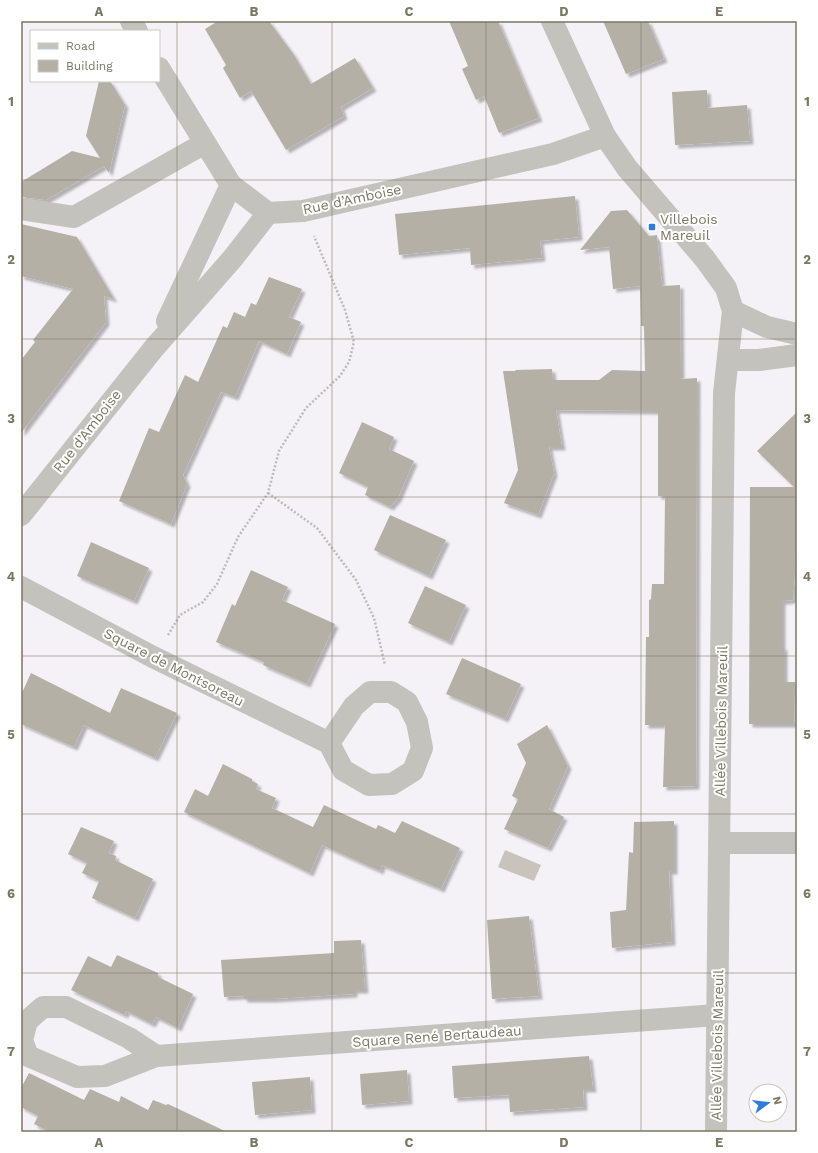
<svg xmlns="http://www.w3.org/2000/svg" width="818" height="1153" viewBox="0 0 818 1153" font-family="'Work Sans',sans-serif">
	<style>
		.water { fill: #c9c4bb }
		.building { fill: #b4b0a6; filter: url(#shadow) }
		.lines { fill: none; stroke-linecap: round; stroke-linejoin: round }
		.path { stroke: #bcbbb7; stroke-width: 2.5; stroke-dasharray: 2 2; stroke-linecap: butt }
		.minor { stroke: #c4c2bc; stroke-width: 22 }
		.grid { fill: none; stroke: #7c7662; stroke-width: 1; stroke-opacity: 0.55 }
		.poi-dot { fill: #2f7cd9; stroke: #fff; stroke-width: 1.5 }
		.labels { text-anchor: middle; stroke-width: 4; stroke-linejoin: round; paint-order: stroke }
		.street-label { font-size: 14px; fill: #7c7662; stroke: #fff }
		.poi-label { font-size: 14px; fill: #7c7662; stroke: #fff; text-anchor: start }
		.neatline { fill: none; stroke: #7c7662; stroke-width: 1.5 }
		.grid-label { font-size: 13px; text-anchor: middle; font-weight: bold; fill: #7c7662 }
	</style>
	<defs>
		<filter id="shadow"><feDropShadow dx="3.5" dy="3.5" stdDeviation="1" flood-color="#0004"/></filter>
	</defs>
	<rect width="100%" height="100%" fill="#f4f2f6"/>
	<path class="water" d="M505,850L541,865L534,881L498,867Z"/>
	<g class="building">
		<path d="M218,21H269L294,55L311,84L355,58L373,88L341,107L344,116L286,150L251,91L240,98L223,68L226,65L205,29Z"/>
		<path d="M449,21H498L539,118L499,133L484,96L476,100L462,69L468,66Z"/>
		<path d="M603,21H648L664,59L626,74Z"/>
		<path d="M99,81H110L125,105L109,173L104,166L46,200L21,197V182L72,151L100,158L86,136Z"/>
		<path d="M707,90L708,108L747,105L750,141L675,145L672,92Z"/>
		<path d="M575,196L579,237L540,241L542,258L471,265L470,248L399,255L395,214Z"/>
		<path d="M627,210L649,236L657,235L662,286L680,285L681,379L697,378L696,786L663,787L665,725H645L646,637H649V600L651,599L652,584H664L665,496H658V411L556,410L562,447H549L554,473L538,515L504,503L518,470L503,371H516L515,370L552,369L553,380H599L612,370L645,371L644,326H641L640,286L613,289L609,247L580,250L611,211Z"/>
		<path d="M21,224L77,237L114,299L104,296L106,322L21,433V360L35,342L33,340L73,289L21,276Z"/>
		<path d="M269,277L302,289L289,317L301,322L287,354L259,341L235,397L221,392L183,475L187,484L171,524L119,501L149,428L159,432L185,375L198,382L223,326L227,328L234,312L245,317L251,303L256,305Z"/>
		<path d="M797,412V557H796L793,600L782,601V647H784V682H795L794,724H749L750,487H794L757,451Z"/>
		<path d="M362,422L394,437L389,449L414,461L398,498L390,507L365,495L368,487L339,473Z"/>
		<path d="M390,515L446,540L429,576L374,550Z"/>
		<path d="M91,542L149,568L134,601L77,576Z"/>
		<path d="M251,570L288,587L282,600L335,624L307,684L263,665L264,662L216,642L232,604L235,606Z"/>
		<path d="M425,586L466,605L449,642L408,623Z"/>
		<path d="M462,658L521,684L505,719L446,694Z"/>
		<path d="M31,673L110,713L121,688L177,713L155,758L84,725L74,747L21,724V695Z"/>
		<path d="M547,725L568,766L549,809L564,817L548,848L504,829L518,799L512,796L526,763L517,744Z"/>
		<path d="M223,764L252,779V781L258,784L256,789L276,798L272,808L313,827L324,805L376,829L378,825L395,833L402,821L460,848L441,889L382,865L380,871L322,845L310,873L184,812L195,789L208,796Z"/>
		<path d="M674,821V871H669L672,942L612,948L610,912L626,910L629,852L633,853L634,822Z"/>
		<path d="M81,827L114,841L109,853L116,856L115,860L153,879L135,918L92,898L99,881L82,873L87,863L68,854Z"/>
		<path d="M529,916L539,996L492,999L487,920Z"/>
		<path d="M361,940L365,990H354V994L272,999H244L243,996L224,997L221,960L334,953V941Z"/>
		<path d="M117,955L158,973V977L193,994L178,1028L156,1017L152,1024L126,1011L125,1015L71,990L88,956L111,967Z"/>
		<path d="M589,1056L593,1089H583L584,1107L510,1112L509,1095L454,1098L452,1066Z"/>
		<path d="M407,1070L409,1101L362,1105L360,1074Z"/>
		<path d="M29,1073L84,1100L90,1089L119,1102L121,1096L148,1110L153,1100L166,1105L168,1104L227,1132H50L34,1124L38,1116L21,1107V1088Z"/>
		<path d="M310,1077L312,1110L255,1115L252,1082Z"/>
	</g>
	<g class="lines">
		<g class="path">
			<path d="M268,493L317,528L356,580L374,618L385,665"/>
			<path d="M168,635L180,615L203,602L217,584L238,537L268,493L279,451L306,408L340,376L349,362L354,342L345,310L314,236"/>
		</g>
		<g class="minor">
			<path d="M131,21L137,31"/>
			<path d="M552,21L605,136L627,168L705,259L726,288L733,311L724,393L716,1132"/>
			<path d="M159,68L231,185L268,213"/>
			<path d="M21,209L74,217L205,143"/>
			<path d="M733,311L767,327L797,334"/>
			<path d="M167,321L231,185"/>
			<path d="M729,360H759L797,355"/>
			<path d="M21,515L154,348L233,258L268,213L303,211L553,154L605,136"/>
			<path d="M21,587L153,657L329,743L343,770L369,785L392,784L413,771L422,748L417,722L407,702L391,692H370L354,706L329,743"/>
			<path d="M720,843H797"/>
			<path d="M156,1056L129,1038L66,1007H43L27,1021L22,1040L28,1056L77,1077L105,1076L156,1056L717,1015"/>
		</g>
	</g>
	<path class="grid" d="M177,21V1132M332,21V1132M486,21V1132M641,21V1132M21,180H797M21,339H797M21,497H797M21,656H797M21,814H797M21,973H797"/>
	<rect class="poi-dot" x="648" y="223" width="8" height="8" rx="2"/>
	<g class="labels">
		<g class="street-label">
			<text transform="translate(352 199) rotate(-12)" y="5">Rue d’Amboise</text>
			<text transform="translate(87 431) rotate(-52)" y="5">Rue d’Amboise</text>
			<text transform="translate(174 667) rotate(27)" y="5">Square de Montsoreau</text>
			<text transform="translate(721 721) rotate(-89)" y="5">Allée Villebois Mareuil</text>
			<text transform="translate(437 1036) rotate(-4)" y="5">Square René Bertaudeau</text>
			<text transform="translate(717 1045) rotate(-89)" y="5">Allée Villebois Mareuil</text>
		</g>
		<g class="poi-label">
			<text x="660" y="224">Villebois<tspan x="660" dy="16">Mareuil</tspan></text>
		</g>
	</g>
	<rect width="818" height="1153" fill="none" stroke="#ffffff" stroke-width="44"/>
	<rect x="30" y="30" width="130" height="52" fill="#ffffff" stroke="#cbc8c0"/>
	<rect x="38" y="43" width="20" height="6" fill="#c4c2bc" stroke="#cbc8c0"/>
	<text x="66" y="50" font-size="12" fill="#7c7662">Road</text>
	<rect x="38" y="60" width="20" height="12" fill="#b4b0a6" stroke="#cbc8c0"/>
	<text x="66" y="70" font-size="12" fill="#7c7662">Building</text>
	<g transform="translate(768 1103) rotate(75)"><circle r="19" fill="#ffffff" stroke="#cbc8c0"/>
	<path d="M0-3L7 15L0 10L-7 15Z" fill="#2f7cd9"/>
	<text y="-6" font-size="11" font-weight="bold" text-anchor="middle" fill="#7c7662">N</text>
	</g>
	<rect x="22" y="22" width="774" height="1109" class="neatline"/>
	<g class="grid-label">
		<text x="99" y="16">A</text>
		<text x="254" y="16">B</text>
		<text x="409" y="16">C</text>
		<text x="564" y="16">D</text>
		<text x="719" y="16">E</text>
		<text x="11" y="106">1</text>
		<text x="807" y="106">1</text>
		<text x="11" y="264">2</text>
		<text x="807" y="264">2</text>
		<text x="11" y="423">3</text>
		<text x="807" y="423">3</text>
		<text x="11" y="581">4</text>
		<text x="807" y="581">4</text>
		<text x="11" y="739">5</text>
		<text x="807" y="739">5</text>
		<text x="11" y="898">6</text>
		<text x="807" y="898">6</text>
		<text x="11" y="1056">7</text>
		<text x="807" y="1056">7</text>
		<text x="99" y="1147">A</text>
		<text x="254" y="1147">B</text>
		<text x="409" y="1147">C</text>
		<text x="564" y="1147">D</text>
		<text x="719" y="1147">E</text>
	</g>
</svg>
